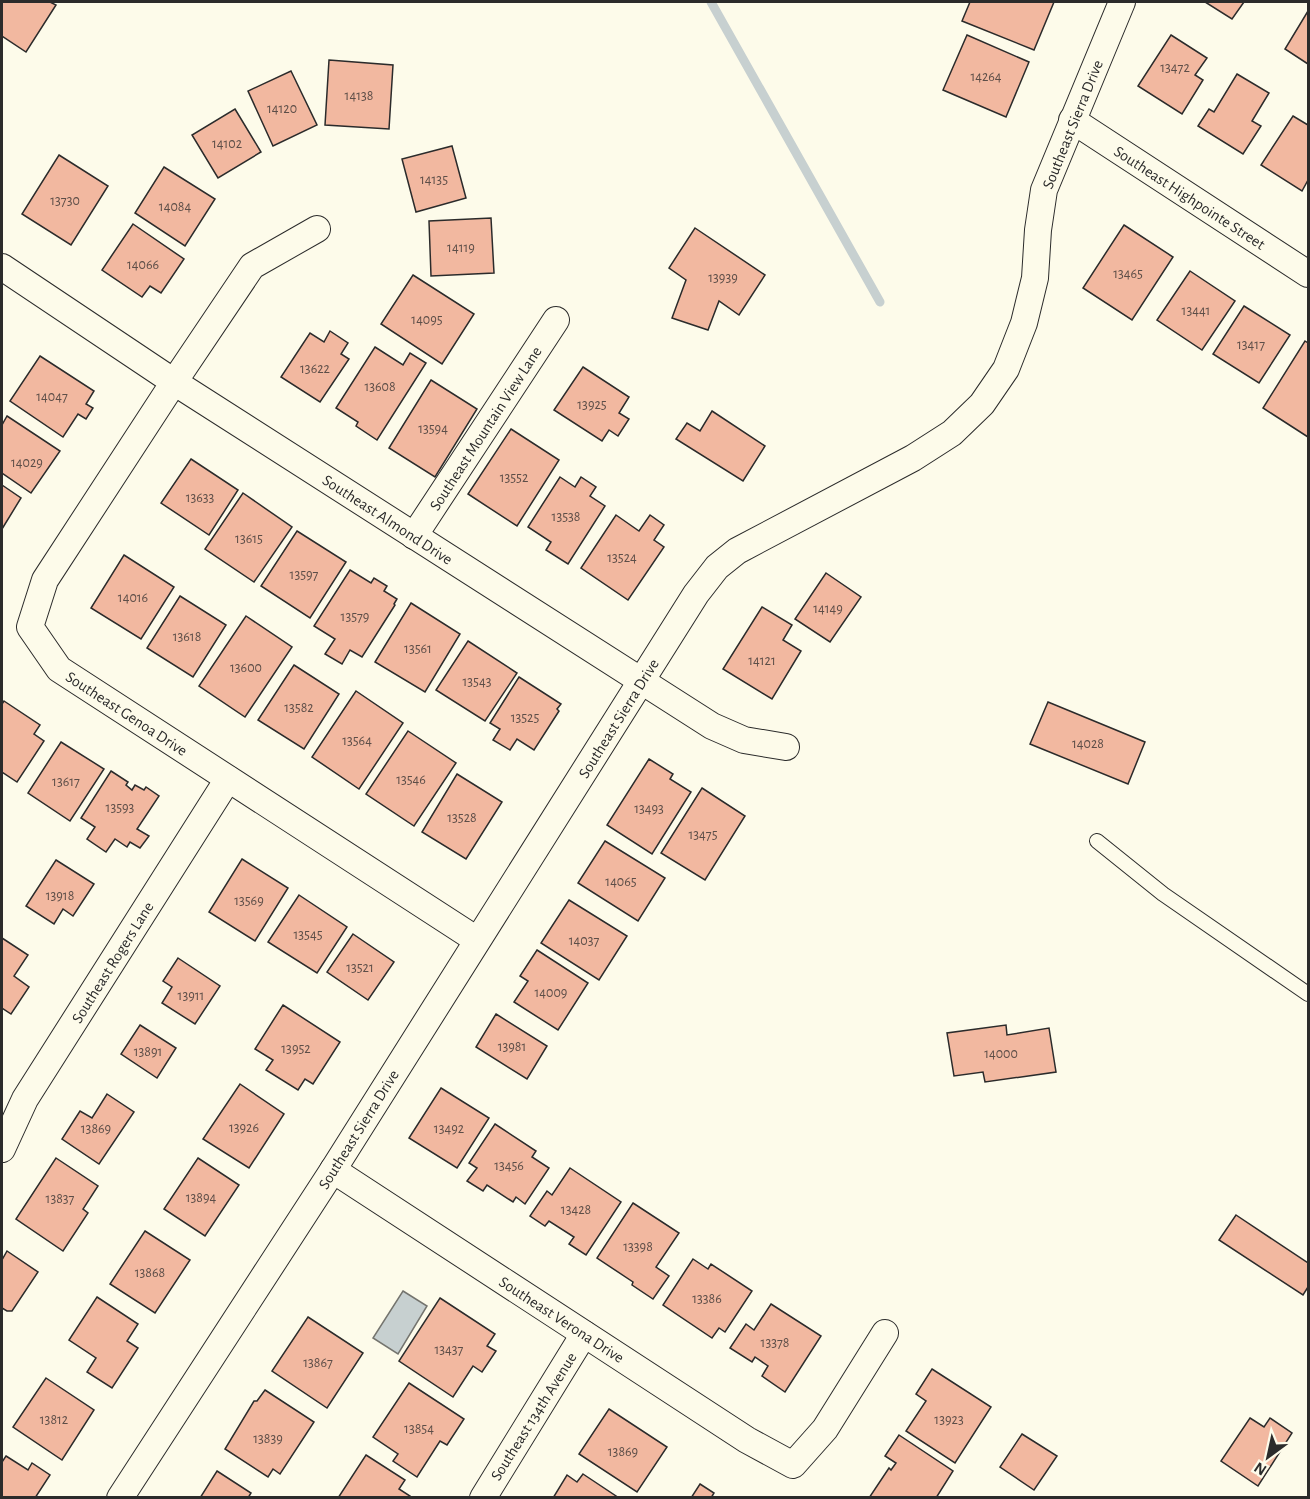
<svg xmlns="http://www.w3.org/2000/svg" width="1310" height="1499" viewBox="0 0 1310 1499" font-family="'Alegreya Sans',sans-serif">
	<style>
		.water { fill: #c7d0d0; stroke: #74746e; stroke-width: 1.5 }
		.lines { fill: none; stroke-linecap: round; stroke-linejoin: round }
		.stream { stroke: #c7d0d0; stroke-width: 9 }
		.building { fill: #f2b8a0; stroke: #2b2b2b; stroke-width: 1.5 }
		.service-casing { stroke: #2b2b2b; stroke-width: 16 }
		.minor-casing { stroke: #2b2b2b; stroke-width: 28 }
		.service { stroke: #fdfbea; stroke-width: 14 }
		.minor { stroke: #fdfbea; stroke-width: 26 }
		.labels { text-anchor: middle; stroke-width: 4.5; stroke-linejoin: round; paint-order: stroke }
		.number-label { font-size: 14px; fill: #5d4e48 }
		.street-label { font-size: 16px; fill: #2b2b2b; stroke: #fdfbea }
	</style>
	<rect width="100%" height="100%" fill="#fdfbea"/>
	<path class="water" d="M403,1291L427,1306L398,1354L373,1338Z"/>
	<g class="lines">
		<path class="stream" d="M711,2L880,302"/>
	</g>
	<g class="building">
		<path d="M2,2H50L56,5L26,52L2,36Z"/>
		<path d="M970,2H1054L1034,50L962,21Z"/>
		<path d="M1205,2H1244L1232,19Z"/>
		<path d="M1308,11V64L1285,49Z"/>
		<path d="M967,35L1029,62L1006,117L943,90Z"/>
		<path d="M1171,35L1207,58L1195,75L1203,80L1182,114L1138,86Z"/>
		<path d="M329,60L393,65L389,129L325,125Z"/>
		<path d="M291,71L317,125L273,146L248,91Z"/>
		<path d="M1237,74L1269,93L1252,121L1261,126L1243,154L1198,126L1209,109L1214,112Z"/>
		<path d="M235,109L261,152L218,178L192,135Z"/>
		<path d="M1293,116L1308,125V180L1302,191L1261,165Z"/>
		<path d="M452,146L466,198L416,212L402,159Z"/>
		<path d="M59,155L108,186L71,245L22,214Z"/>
		<path d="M164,167L215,199L185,246L135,213Z"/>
		<path d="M491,218L494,273L431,276L429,221Z"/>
		<path d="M133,224L184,259L161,293L150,286L142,297L102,270Z"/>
		<path d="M1124,225L1173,257L1132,320L1083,288Z"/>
		<path d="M695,228L765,275L739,315L719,301L708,330L672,318L686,280L669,268Z"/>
		<path d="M1190,271L1235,301L1202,350L1157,320Z"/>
		<path d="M413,275L474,314L442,364L381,324Z"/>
		<path d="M1244,306L1290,335L1259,383L1213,354Z"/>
		<path d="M330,331L348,343L341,354L349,359L320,402L281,377L310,333L324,342Z"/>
		<path d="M1305,341L1308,343V437L1263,408Z"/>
		<path d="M375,347L403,365L410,353L426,363L377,440L356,426L358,422L336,408Z"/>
		<path d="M40,356L94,391L86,404L93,408L86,419L78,414L63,437L10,401Z"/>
		<path d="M583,367L629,397L619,413L629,419L618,436L609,430L602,441L554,410Z"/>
		<path d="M431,380L477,409L435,477L389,448Z"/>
		<path d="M712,411L765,446L743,481L676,439L687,423L700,431Z"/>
		<path d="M7,416L60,451L31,493L2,473V425Z"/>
		<path d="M511,429L559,460L517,526L468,494Z"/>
		<path d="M191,459L238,490L209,535L161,503Z"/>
		<path d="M560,477L575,487L581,477L596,487L590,496L605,506L568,564L546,550L551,542L528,527Z"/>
		<path d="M2,485L21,498L2,529Z"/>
		<path d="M243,493L292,527L254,582L205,549Z"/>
		<path d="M616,515L639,531L650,515L664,525L654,540L664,547L628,600L581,568Z"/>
		<path d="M297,531L346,562L310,618L261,586Z"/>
		<path d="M124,555L174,587L141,639L91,608Z"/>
		<path d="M350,570L371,583L374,578L387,586L384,591L397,599L394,604L395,605L362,657L350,650L342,664L325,654L335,639L314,626Z"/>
		<path d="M826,573L861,597L830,642L795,619Z"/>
		<path d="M180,596L226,625L193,677L147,648Z"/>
		<path d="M411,603L460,634L425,692L375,662Z"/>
		<path d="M762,607L792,625L783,640L801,651L772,699L723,669Z"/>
		<path d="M246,616L292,647L245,717L199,686Z"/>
		<path d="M468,641L517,673L485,721L436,690Z"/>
		<path d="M294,665L339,694L304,749L258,720Z"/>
		<path d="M519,677L561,704L557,709L559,711L534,750L517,739L510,750L493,740L500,729L490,723Z"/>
		<path d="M356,691L403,723L359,789L312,757Z"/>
		<path d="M4,701L40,725L34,734L44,741L17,782L2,772V704Z"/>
		<path d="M1048,702L1145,742L1128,784L1030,744Z"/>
		<path d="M408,731L456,763L414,826L366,794Z"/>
		<path d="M61,742L104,769L70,821L28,793Z"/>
		<path d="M649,759L673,774L670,779L691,792L652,854L607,825Z"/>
		<path d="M111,771L128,782L126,785L132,790L135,785L144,790L146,787L159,796L137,829L149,836L140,848L130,842L127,847L115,839L106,852L87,839L95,827L81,818Z"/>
		<path d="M457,774L502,802L466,859L422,832Z"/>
		<path d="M702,788L745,816L705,880L661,853Z"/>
		<path d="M605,841L665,878L638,921L578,883Z"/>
		<path d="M242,859L288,888L255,941L209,912Z"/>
		<path d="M56,860L94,884L73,916L63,909L54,924L26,906Z"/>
		<path d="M299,895L347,927L317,973L268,942Z"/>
		<path d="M569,900L627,936L599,980L541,943Z"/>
		<path d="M353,934L394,962L368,1000L327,972Z"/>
		<path d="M2,938L28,955L14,976L29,987L11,1014L2,1008Z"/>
		<path d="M537,950L588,983L558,1030L514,1002L528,981L520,976Z"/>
		<path d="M178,958L220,986L195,1024L162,1003L172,987L163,981Z"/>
		<path d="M283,1005L340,1042L313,1084L305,1079L298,1090L266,1070L273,1060L255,1049Z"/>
		<path d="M496,1014L547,1046L527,1079L476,1047Z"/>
		<path d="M140,1025L176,1048L157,1078L121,1054Z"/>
		<path d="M1006,1025L1007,1035L1049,1028L1056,1072L985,1082L983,1072L954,1076L947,1033Z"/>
		<path d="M240,1084L284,1114L249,1168L203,1139Z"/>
		<path d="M441,1088L489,1118L457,1168L409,1138Z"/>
		<path d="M107,1094L134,1112L99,1164L62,1139L80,1111L92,1118Z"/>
		<path d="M495,1124L536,1151L532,1157L549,1168L525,1204L516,1197L513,1202L487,1185L483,1191L467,1181L477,1168L469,1163Z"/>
		<path d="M56,1158L98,1186L83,1209L88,1213L63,1251L16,1219Z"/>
		<path d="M198,1158L239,1185L205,1236L164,1209Z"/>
		<path d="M570,1168L621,1202L586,1255L569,1244L574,1237L549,1221L545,1226L530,1216L547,1191L552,1195Z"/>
		<path d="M633,1203L679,1233L656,1267L669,1276L653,1299L632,1285L633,1282L597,1258Z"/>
		<path d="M1236,1215L1308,1263V1287L1303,1295L1219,1240Z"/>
		<path d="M145,1231L190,1260L155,1313L110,1284Z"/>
		<path d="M7,1251L38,1272L12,1311H7L2,1308V1260Z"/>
		<path d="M693,1259L708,1269L711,1264L752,1291L725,1332L719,1328L712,1338L663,1305Z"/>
		<path d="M97,1297L138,1324L127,1341L138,1348L112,1388L87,1372L96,1358L69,1340Z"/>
		<path d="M440,1298L495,1334L487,1346L496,1351L482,1372L473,1366L453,1397L399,1361Z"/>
		<path d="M771,1304L821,1336L785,1392L762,1376L768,1366L755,1357L752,1362L730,1348L746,1324L754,1330Z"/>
		<path d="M308,1317L363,1353L327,1408L272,1371Z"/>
		<path d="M932,1369L991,1407L955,1463L906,1431L926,1401L916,1394Z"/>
		<path d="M46,1378L94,1410L62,1460L13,1427Z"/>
		<path d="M409,1383L464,1419L447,1445L440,1441L417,1477L393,1461L398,1454L373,1437Z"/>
		<path d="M265,1390L314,1422L280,1474L273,1469L268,1477L225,1449L254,1401H257Z"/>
		<path d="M609,1409L667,1447L637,1492L579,1454Z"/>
		<path d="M1250,1418L1264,1427L1270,1418L1292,1433L1258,1486L1221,1461Z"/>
		<path d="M1022,1434L1057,1456L1034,1490L1000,1467Z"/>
		<path d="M899,1435L953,1471L936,1498H869L889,1468L891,1470L896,1463L885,1456Z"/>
		<path d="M366,1455L405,1480L399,1489L410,1496L409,1498H338Z"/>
		<path d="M6,1456L28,1470L32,1463L50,1475L35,1498H2V1462Z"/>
		<path d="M217,1471L251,1493L248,1498H200Z"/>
		<path d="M583,1474L619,1498H553L567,1475L577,1482Z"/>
		<path d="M700,1484L714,1493L711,1498H691Z"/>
	</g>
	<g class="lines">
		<defs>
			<path id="service" d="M1097,841L1163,894L1308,994"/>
			<g id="minor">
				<path d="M1072,120L1308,274"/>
				<path d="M317,229L252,266L174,382L45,580L30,627L59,669L477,940"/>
				<path d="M2,267L174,382L712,726L744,740L786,747"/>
				<path d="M414,536L556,320"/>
				<path d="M2,1149L25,1099L228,779"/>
				<path d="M333,1170L747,1440L793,1465L825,1429L885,1333"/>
				<path d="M120,1498L333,1170L696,594L717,567L737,551L913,458L952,433L982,404L1006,369L1024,323L1035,278L1038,230L1044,190L1122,2"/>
				<path d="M483,1498L584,1334"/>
			</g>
		</defs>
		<use href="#service" class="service-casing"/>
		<use href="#minor" class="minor-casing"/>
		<use href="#service" class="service"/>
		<use href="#minor" class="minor"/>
	</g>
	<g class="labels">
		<g class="number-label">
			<text x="1175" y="72">13472</text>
			<text x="986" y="81">14264</text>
			<text x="359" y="100">14138</text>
			<text x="282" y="113">14120</text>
			<text x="227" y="148">14102</text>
			<text x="434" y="184">14135</text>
			<text x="65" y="205">13730</text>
			<text x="175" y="211">14084</text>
			<text x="461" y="252">14119</text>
			<text x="143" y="269">14066</text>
			<text x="1128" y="278">13465</text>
			<text x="723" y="282">13939</text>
			<text x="1196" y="315">13441</text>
			<text x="427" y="324">14095</text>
			<text x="1251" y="349">13417</text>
			<text x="315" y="373">13622</text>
			<text x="380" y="391">13608</text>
			<text x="52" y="401">14047</text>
			<text x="592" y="409">13925</text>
			<text x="433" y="433">13594</text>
			<text x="27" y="467">14029</text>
			<text x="514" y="482">13552</text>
			<text x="200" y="502">13633</text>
			<text x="566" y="521">13538</text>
			<text x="249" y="543">13615</text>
			<text x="622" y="562">13524</text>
			<text x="304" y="579">13597</text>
			<text x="133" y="602">14016</text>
			<text x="828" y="613">14149</text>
			<text x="355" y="621">13579</text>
			<text x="187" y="641">13618</text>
			<text x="418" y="653">13561</text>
			<text x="762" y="665">14121</text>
			<text x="246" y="672">13600</text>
			<text x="477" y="686">13543</text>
			<text x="299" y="712">13582</text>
			<text x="525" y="722">13525</text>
			<text x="357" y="745">13564</text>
			<text x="1088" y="748">14028</text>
			<text x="411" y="784">13546</text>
			<text x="66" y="786">13617</text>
			<text x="120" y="812">13593</text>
			<text x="649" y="813">13493</text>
			<text x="462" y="822">13528</text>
			<text x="703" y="839">13475</text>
			<text x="621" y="886">14065</text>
			<text x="60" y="900">13918</text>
			<text x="249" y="905">13569</text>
			<text x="308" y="939">13545</text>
			<text x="584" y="945">14037</text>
			<text x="360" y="972">13521</text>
			<text x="551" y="997">14009</text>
			<text x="191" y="1000">13911</text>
			<text x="512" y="1051">13981</text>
			<text x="296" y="1053">13952</text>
			<text x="148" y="1056">13891</text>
			<text x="1001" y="1058">14000</text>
			<text x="244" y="1132">13926</text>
			<text x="96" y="1133">13869</text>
			<text x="449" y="1133">13492</text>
			<text x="509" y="1170">13456</text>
			<text x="201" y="1202">13894</text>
			<text x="60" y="1203">13837</text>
			<text x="576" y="1214">13428</text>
			<text x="638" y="1251">13398</text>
			<text x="150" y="1277">13868</text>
			<text x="707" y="1303">13386</text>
			<text x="775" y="1347">13378</text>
			<text x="449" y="1354">13437</text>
			<text x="318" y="1367">13867</text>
			<text x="54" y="1424">13812</text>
			<text x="949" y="1424">13923</text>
			<text x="419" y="1433">13854</text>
			<text x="268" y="1443">13839</text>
			<text x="623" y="1456">13869</text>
		</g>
		<g class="street-label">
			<text transform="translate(1072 124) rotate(-68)" y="6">Southeast Sierra Drive</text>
			<text transform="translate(1190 197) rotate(33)" y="6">Southeast Highpointe Street</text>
			<text transform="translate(485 428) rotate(-57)" y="6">Southeast Mountain View Lane</text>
			<text transform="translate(388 519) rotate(33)" y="6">Southeast Almond Drive</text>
			<text transform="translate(127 713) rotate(33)" y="6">Southeast Genoa Drive</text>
			<text transform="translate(618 718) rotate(-58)" y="6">Southeast Sierra Drive</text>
			<text transform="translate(112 962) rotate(-58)" y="6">Southeast Rogers Lane</text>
			<text transform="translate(358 1129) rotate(-58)" y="6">Southeast Sierra Drive</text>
			<text transform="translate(562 1319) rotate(33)" y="6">Southeast Verona Drive</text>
			<text transform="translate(533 1416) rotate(-58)" y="6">Southeast 134th Avenue</text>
		</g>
	</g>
	<rect width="1310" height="1499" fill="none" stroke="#2b2b2b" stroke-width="6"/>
	<g transform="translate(1268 1457) rotate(213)" stroke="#fdfbea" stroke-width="4.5" paint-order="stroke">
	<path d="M0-4.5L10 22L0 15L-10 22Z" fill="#2b2b2b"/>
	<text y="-9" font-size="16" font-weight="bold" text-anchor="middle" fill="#2b2b2b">N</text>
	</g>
</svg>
